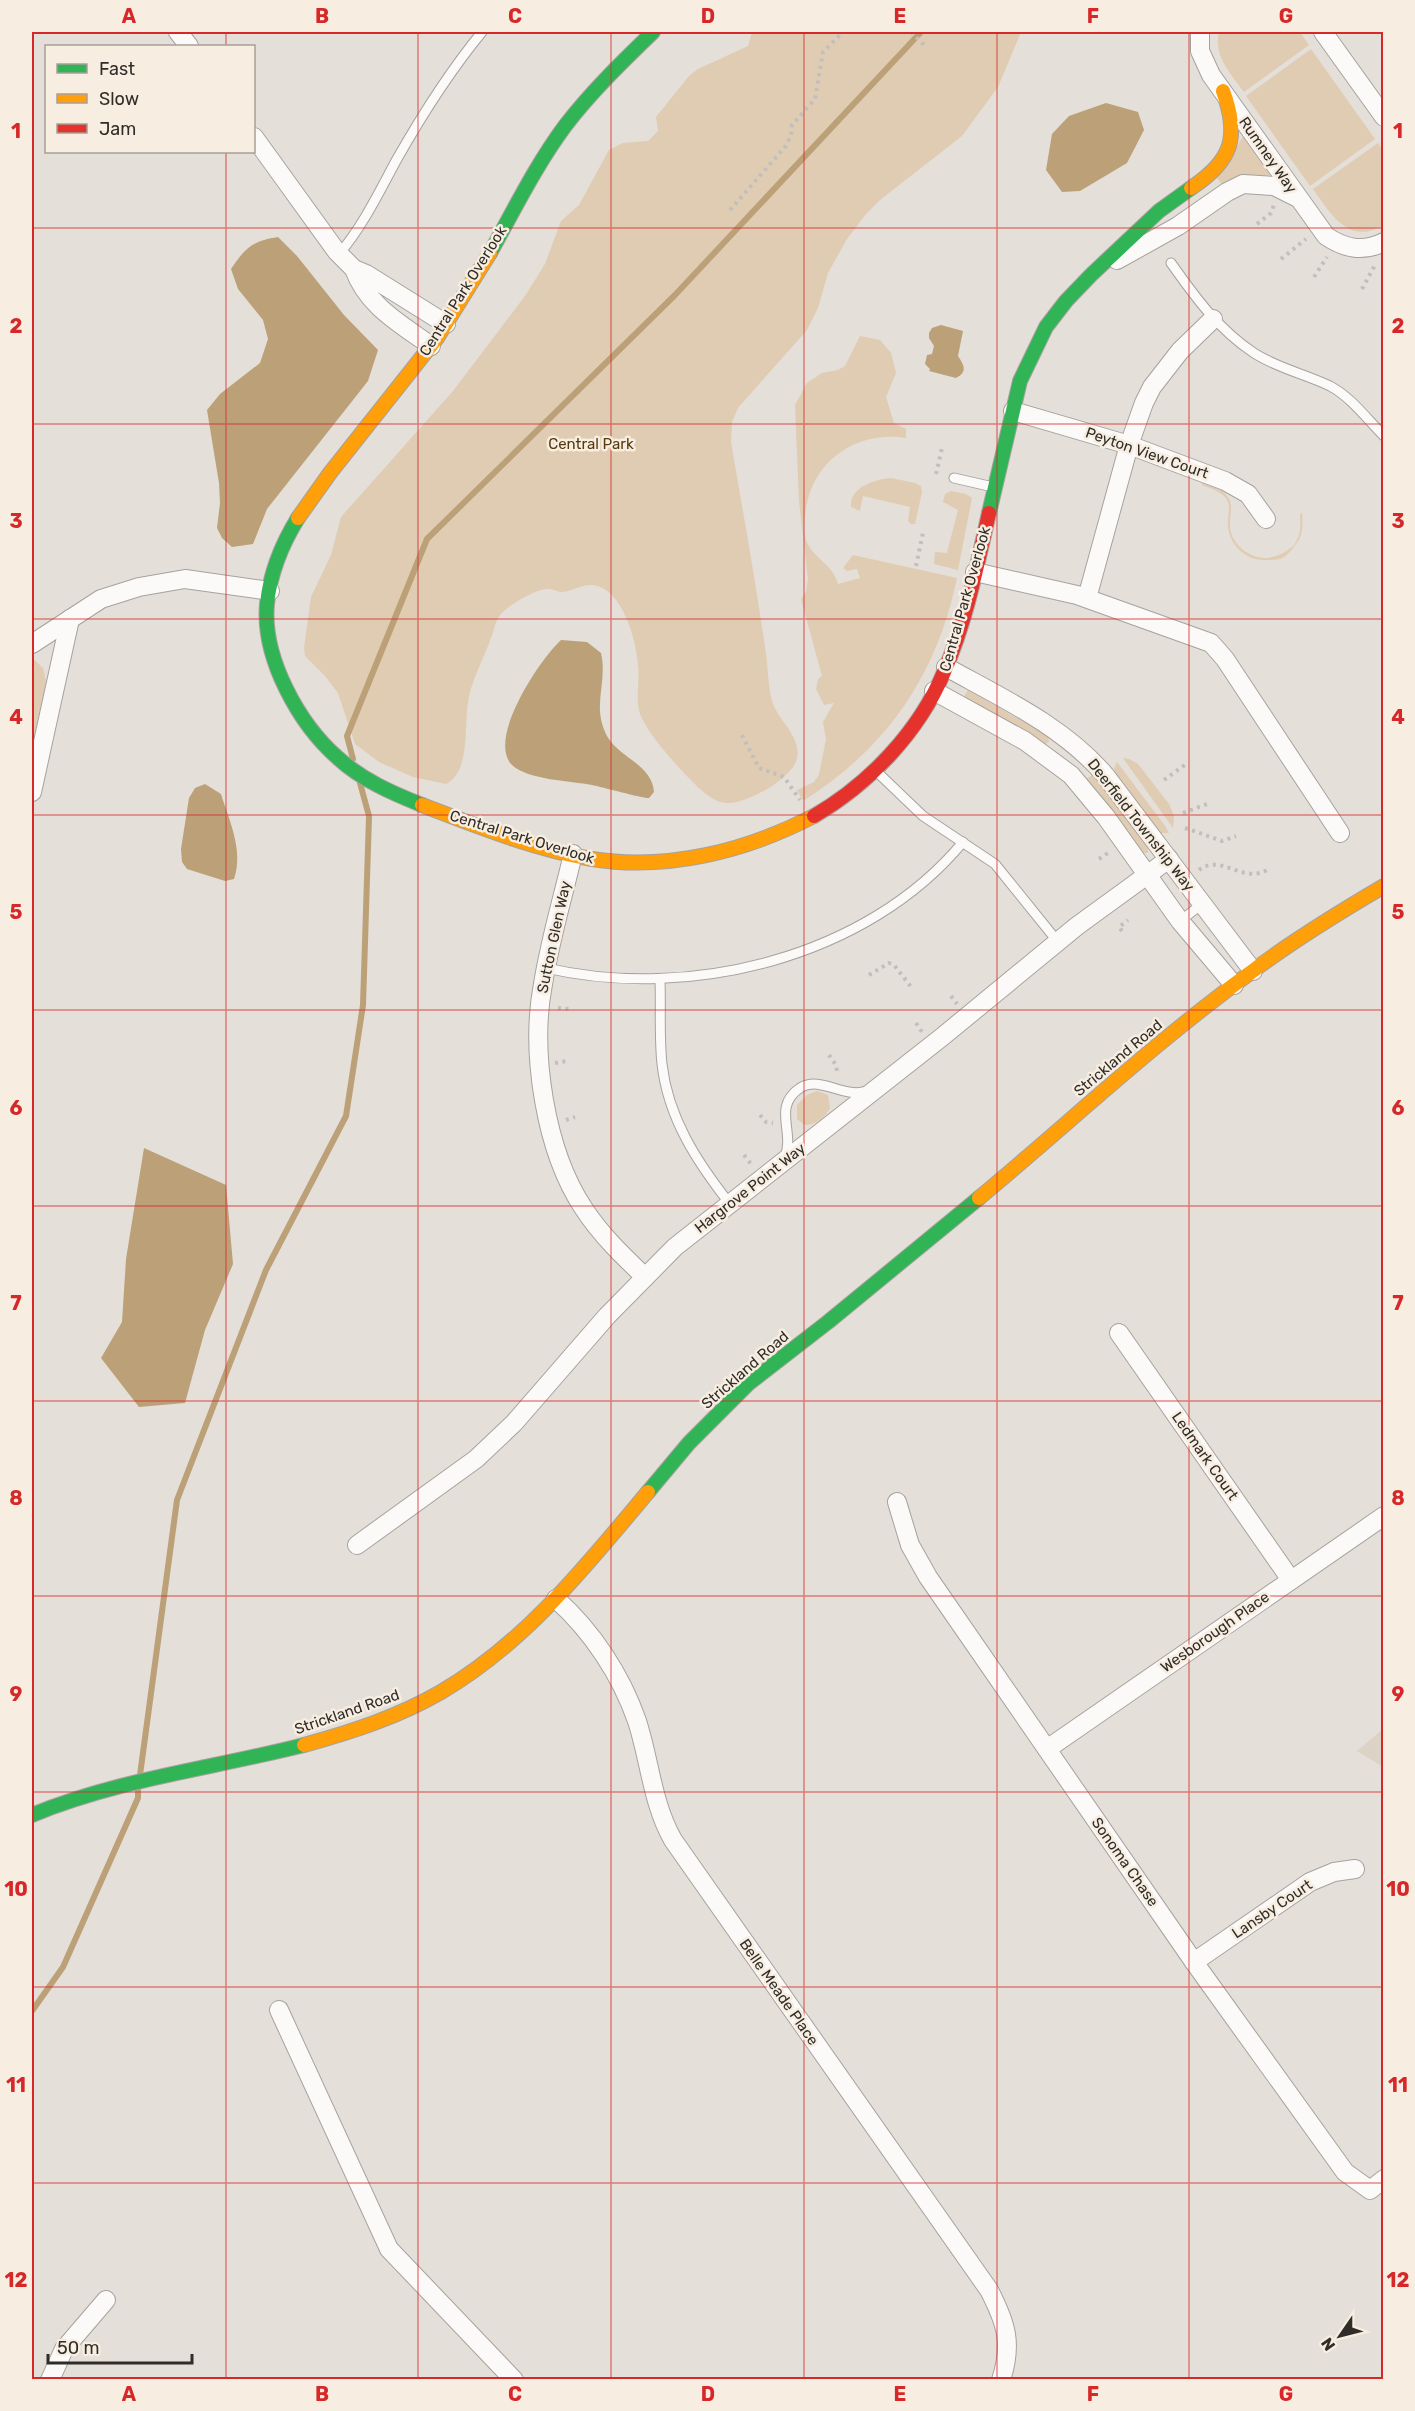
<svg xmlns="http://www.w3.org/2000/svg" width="1415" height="2411" viewBox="0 0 1415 2411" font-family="Rubik,sans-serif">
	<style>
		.built { fill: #dcd3c6 }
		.green { fill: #dfccb2 }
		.water { fill: #bca077 }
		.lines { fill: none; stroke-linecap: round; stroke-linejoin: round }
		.stream { stroke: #bca077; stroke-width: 6 }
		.lane-casing { stroke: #a6a29e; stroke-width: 11 }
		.street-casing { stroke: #a6a29e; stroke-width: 20 }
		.fast-casing { stroke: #a6a29e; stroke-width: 16 }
		.slow-casing { stroke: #a6a29e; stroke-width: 16 }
		.jam-casing { stroke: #a6a29e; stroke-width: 16 }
		.path { stroke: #c1bfbd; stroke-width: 4; stroke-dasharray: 3 4.5; stroke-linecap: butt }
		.lane { stroke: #fbfaf9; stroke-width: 9 }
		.street { stroke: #fbfaf9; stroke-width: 18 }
		.fast { stroke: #30b455; stroke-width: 14 }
		.slow { stroke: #ff9f0a; stroke-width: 14 }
		.jam { stroke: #e5322d; stroke-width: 14 }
		.grid { fill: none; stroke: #d62828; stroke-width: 1.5; stroke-opacity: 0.55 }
		.labels { text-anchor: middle; stroke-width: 5; stroke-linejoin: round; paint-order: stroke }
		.street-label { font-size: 15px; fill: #302d28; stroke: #f7ede1 }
		.park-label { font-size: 15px; fill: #563a0d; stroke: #f7ede1 }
		.neatline { fill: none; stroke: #d62828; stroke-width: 2 }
		.grid-label { font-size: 20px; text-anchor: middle; font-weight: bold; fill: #d62828 }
	</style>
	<rect width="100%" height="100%" fill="#e4dfd9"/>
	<path class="built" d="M1383,1729V1767L1357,1751Z"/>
	<g class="green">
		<path d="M752,32H1021L998,87L962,136L880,200L866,214L847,239L828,273L818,308L807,330L738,408L732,422L731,442C743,512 756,583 766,654C768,668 768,683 771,697C775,719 802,735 797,758C794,778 745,805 726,803C710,802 694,783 683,772C670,758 647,732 640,714C635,699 640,680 638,665C636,640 623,589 593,585C581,584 572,592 560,592C555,591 551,588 546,589C534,590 507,606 500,615C495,621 494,631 491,638C484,658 473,677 469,697C463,722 472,771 446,784L413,777L379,762L355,744L338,693L325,676L305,656L304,648L311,597L331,555L341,517L453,391L525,296L545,264L561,221L579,205L609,150L623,143L648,141L658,131L656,117L689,76L698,69L748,46Z"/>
		<path d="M1219,32H1300L1309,45L1244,92C1231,74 1213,56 1219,32Z"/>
		<path d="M1311,49L1375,139L1310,186L1246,96Z"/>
		<path d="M1244,135L1271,175L1245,176L1222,185L1217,178Z"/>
		<path d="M1378,143L1383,150V225C1349,246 1331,214 1313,189Z"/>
		<path d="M860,336L880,340L891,353L896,373L886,397L894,423L906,429V438C860,431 817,457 807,503C805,515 802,528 806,540C813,559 833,564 838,584L860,578L857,569L847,571L843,568L853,555L957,578C937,675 887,748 803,801L797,790L814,782L819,775L826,739L823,722L834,703L824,705L816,689L818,679L822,676L801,599L806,592L808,579L799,501L795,405L807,383L822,373L838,370L845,366Z"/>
		<path d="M891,478L915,483L921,486L922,492L915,524H911L908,521L910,507L863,496L860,511L851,507C849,487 876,479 891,478Z"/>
		<path d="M1202,483C1212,487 1224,489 1229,499C1233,507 1230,514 1230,522C1228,541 1247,558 1265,558C1275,558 1287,552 1294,545C1301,536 1301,524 1300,514L1302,513C1303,523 1303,536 1296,544C1285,558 1284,560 1266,560C1246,561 1229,545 1228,525C1227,516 1232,507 1226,498C1220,491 1210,488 1202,485Z"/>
		<path d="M951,491L966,494L972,498L958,570L934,564L935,552L947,553L958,510L943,502L945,494Z"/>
		<path d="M32,658L43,668L46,682L32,746Z"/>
		<path d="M968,690L1048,736L1049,742L1044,745L963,698Z"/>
		<path d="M1123,758L1129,759L1138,764L1169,804L1174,816L1173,828Z"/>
		<path d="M1117,762L1165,826L1169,833H1160L1116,778L1114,769Z"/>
		<path d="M1092,775L1148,847V853H1141L1086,779Z"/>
		<path d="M817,1091L828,1095L830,1108C825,1117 816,1125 805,1125L797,1119V1105L807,1095Z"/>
	</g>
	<g class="water">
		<path d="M1106,103L1138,112L1144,130L1127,163L1080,191L1062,192L1046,170L1052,134L1069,116Z"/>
		<path d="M278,237L297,256L344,315L378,350L368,381L267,509L253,544L232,547L222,538L217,528L220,503L219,483L207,410L220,394L260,363L268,339L263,320L238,289L231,269C245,248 252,241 278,237Z"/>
		<path d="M941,325L963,331L958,356C964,365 968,372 956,378L929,371L930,369L925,364L927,355L932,354L934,346L929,338V333L932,328Z"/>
		<path d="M561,640L587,642L601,653C608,683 591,706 607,736C619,758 652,764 654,792L649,798C645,799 602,787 592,785C571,781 528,780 512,765C486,739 541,658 561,640Z"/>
		<path d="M205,784L221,794C229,820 244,851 234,879L225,881L187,869L182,862L181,849L189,798L195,788Z"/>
		<path d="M144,1148L226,1185L233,1264L205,1330L185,1403L139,1407L101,1358L122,1322L126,1259Z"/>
	</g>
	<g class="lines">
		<g class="stream">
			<path d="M353,759L347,736L427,539L675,295L921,32"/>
			<path d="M140,1775L177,1500L266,1270L346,1116L363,1005L369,816L360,783"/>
			<path d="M32,2011L63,1967L138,1798V1788"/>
		</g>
		<defs>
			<g id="lane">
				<path d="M339,254C363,226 379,192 397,159C422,115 450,71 482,32"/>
				<path d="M1171,263C1195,297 1219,330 1254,353C1277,368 1305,374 1330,386C1351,397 1367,419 1384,436"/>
				<path d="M954,478L993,487"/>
				<path d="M876,771L923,816L995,864L1058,942"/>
				<path d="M1180,921L1202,904"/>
				<path d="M546,968C689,1001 867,958 963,842"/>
				<path d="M660,980C661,1007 659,1036 662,1064C668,1118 697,1162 730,1204"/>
				<path d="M785,1157C795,1131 772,1107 800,1088C821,1075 843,1099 867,1091"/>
			</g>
			<g id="street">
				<path d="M178,32L189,46"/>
				<path d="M1200,32V51L1211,75L1326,236C1344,248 1362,253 1384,242"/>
				<path d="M1323,32L1384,117"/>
				<path d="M254,137L337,252L354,269"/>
				<path d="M1117,260L1178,226L1227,192L1243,184L1274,186L1296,197"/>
				<path d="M431,346C401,324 367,306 354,269L366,274L446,324"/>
				<path d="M1013,411L1129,445L1225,481L1248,494L1266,519"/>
				<path d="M975,572L1077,595L1211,643L1225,659L1340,833"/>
				<path d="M1087,598L1129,445L1144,403L1152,387L1180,351L1213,319"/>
				<path d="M32,644L101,599L139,587L185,579L270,591"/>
				<path d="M946,667C1002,698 1063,726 1105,775L1253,971"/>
				<path d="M934,691L1025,741L1071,775L1106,817L1180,921L1234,985"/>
				<path d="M32,792L70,619"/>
				<path d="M573,854C563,897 550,940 543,984C530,1052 545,1151 584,1209C601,1235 623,1256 645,1277"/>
				<path d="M1119,1333L1291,1580"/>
				<path d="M897,1502L910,1545L928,1577L1194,1962L1345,2172L1370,2190L1384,2179"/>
				<path d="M357,1545L476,1459L514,1423L607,1316L675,1247L942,1037L1077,926L1169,859"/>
				<path d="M556,1599C592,1631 621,1675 637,1721C650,1761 652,1803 673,1840L989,2290C1006,2323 1013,2343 1001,2380"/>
				<path d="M1047,1749L1384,1516"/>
				<path d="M1194,1962L1310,1882L1334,1872L1355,1869"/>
				<path d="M279,2010L389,2249L514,2380"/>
				<path d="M50,2380L64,2349L106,2300"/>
			</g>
			<g id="fast">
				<path d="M490,253C514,210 536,165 565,126C591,92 622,62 653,32"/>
				<path d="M989,513L1020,381L1046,327L1066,301L1091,275L1159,211L1191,188"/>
				<path d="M298,518C282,544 270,573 267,604C262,658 299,724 338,758C362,780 392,793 422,805"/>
				<path d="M648,1492L689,1443L748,1384L828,1322L979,1198"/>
				<path d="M32,1815C119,1779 214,1768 304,1745"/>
			</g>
			<g id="slow">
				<path d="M1191,188C1232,161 1240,137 1223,91"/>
				<path d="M298,518L330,473L437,338L490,253"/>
				<path d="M422,805C477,826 533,849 592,859C668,871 746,851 814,816"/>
				<path d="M979,1198C1069,1123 1155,1042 1250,973C1292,941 1338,913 1384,886"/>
				<path d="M304,1745C351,1732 398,1717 441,1692C525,1643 586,1566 648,1492"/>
			</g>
			<path id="jam" d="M814,816C869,784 919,732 944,672C966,622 977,566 989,513"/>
		</defs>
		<use href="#lane" class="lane-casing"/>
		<use href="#street" class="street-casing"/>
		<use href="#fast" class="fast-casing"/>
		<use href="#slow" class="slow-casing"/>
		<use href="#jam" class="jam-casing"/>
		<g class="path">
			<path d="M911,32L924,45"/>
			<path d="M730,210L785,147L791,136L792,125L815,99L823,52L843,32"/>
			<path d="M1257,224L1271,213L1274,205"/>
			<path d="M1281,259L1306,239"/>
			<path d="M1314,277L1327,257"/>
			<path d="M1362,289L1375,265"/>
			<path d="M936,474L942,448"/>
			<path d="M916,566L923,533"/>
			<path d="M742,735L759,768L784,777L800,800"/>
			<path d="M1164,780L1186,764"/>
			<path d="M1183,813L1207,804"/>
			<path d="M1185,828L1222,841L1236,836"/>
			<path d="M1099,859L1111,851"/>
			<path d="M1199,870C1221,853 1243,884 1267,870"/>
			<path d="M1122,931L1119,927L1128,920"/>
			<path d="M869,975L889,963L894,965L912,988"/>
			<path d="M951,996L957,1004"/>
			<path d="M558,1008L569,1009"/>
			<path d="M916,1023L922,1032"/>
			<path d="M829,1055L836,1065L837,1071"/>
			<path d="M555,1063L566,1061"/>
			<path d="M760,1115L766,1122L773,1123"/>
			<path d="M566,1120L575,1117"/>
			<path d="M744,1155L751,1164"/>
		</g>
		<use href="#lane" class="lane"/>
		<use href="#street" class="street"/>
		<use href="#fast" class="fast"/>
		<use href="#slow" class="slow"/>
		<use href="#jam" class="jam"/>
	</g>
	<path class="grid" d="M226,32V46M418,32V2380M611,32V2380M804,32V2380M997,32V2380M1189,32V2380M226,152V2380M32,228H1384M32,424H1384M32,619H1384M32,815H1384M32,1010H1384M32,1206H1384M32,1401H1384M32,1596H1384M32,1792H1384M32,1987H1384M32,2183H1384"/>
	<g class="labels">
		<g class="street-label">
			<text transform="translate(1268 155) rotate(55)" y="5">Rumney Way</text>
			<text transform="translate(463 291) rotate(-58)" y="5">Central Park Overlook</text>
			<text transform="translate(1147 453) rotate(19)" y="5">Peyton View Court</text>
			<text transform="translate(965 599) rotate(-74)" y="5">Central Park Overlook</text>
			<text transform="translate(1141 825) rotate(52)" y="5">Deerfield Township Way</text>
			<text transform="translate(522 837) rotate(17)" y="5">Central Park Overlook</text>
			<text transform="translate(554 937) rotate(-78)" y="5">Sutton Glen Way</text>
			<text transform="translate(1118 1058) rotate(-40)" y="5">Strickland Road</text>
			<text transform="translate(750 1188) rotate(-38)" y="5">Hargrove Point Way</text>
			<text transform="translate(745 1370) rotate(-41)" y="5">Strickland Road</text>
			<text transform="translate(1205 1456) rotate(55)" y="5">Ledmark Court</text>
			<text transform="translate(1215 1632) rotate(-35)" y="5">Wesborough Place</text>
			<text transform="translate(347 1712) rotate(-19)" y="5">Strickland Road</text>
			<text transform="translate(1125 1862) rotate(55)" y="5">Sonoma Chase</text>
			<text transform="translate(1272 1909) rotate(-34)" y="5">Lansby Court</text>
			<text transform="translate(779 1992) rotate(55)" y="5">Belle Meade Place</text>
		</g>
		<g class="park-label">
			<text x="591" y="449">Central Park</text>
		</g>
	</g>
	<rect width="1415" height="2411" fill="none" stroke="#f7ede1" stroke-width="66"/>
	<rect x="45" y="45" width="210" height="108" fill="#f7ede1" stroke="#a7a097" stroke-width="1.5"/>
	<rect x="57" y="64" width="30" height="9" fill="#30b455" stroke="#a7a097" stroke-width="1.5"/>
	<text x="99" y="75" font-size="18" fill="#302d28">Fast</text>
	<rect x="57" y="94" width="30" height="9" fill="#ff9f0a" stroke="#a7a097" stroke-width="1.5"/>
	<text x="99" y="105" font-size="18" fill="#302d28">Slow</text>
	<rect x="57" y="124" width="30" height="9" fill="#e5322d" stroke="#a7a097" stroke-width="1.5"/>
	<text x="99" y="135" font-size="18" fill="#302d28">Jam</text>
	<g transform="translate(1340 2336) rotate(235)" stroke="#f7ede1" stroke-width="4.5" paint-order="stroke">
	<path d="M0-4.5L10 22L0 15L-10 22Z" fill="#302d28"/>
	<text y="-9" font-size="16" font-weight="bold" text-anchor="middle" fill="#302d28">N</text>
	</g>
	<path d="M48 2354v9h144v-9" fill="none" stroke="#302d28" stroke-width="3"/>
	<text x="57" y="2354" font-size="18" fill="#302d28" stroke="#f7ede1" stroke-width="4.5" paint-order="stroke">50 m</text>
	<rect x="33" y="33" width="1349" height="2345" class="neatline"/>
	<g class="grid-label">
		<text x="129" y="23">A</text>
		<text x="322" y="23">B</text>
		<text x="515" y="23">C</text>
		<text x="708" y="23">D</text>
		<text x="900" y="23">E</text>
		<text x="1093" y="23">F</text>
		<text x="1286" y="23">G</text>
		<text x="16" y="138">1</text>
		<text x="1398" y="138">1</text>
		<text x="16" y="333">2</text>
		<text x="1398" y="333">2</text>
		<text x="16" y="528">3</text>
		<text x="1398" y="528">3</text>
		<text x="16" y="724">4</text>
		<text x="1398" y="724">4</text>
		<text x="16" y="919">5</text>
		<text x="1398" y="919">5</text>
		<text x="16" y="1115">6</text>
		<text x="1398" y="1115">6</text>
		<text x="16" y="1310">7</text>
		<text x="1398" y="1310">7</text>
		<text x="16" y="1505">8</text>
		<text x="1398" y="1505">8</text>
		<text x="16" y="1701">9</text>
		<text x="1398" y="1701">9</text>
		<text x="16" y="1896">10</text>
		<text x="1398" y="1896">10</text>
		<text x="16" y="2092">11</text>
		<text x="1398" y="2092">11</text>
		<text x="16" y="2287">12</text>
		<text x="1398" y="2287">12</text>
		<text x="129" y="2401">A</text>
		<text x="322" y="2401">B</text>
		<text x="515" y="2401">C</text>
		<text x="708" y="2401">D</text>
		<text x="900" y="2401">E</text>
		<text x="1093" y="2401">F</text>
		<text x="1286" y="2401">G</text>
	</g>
</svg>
